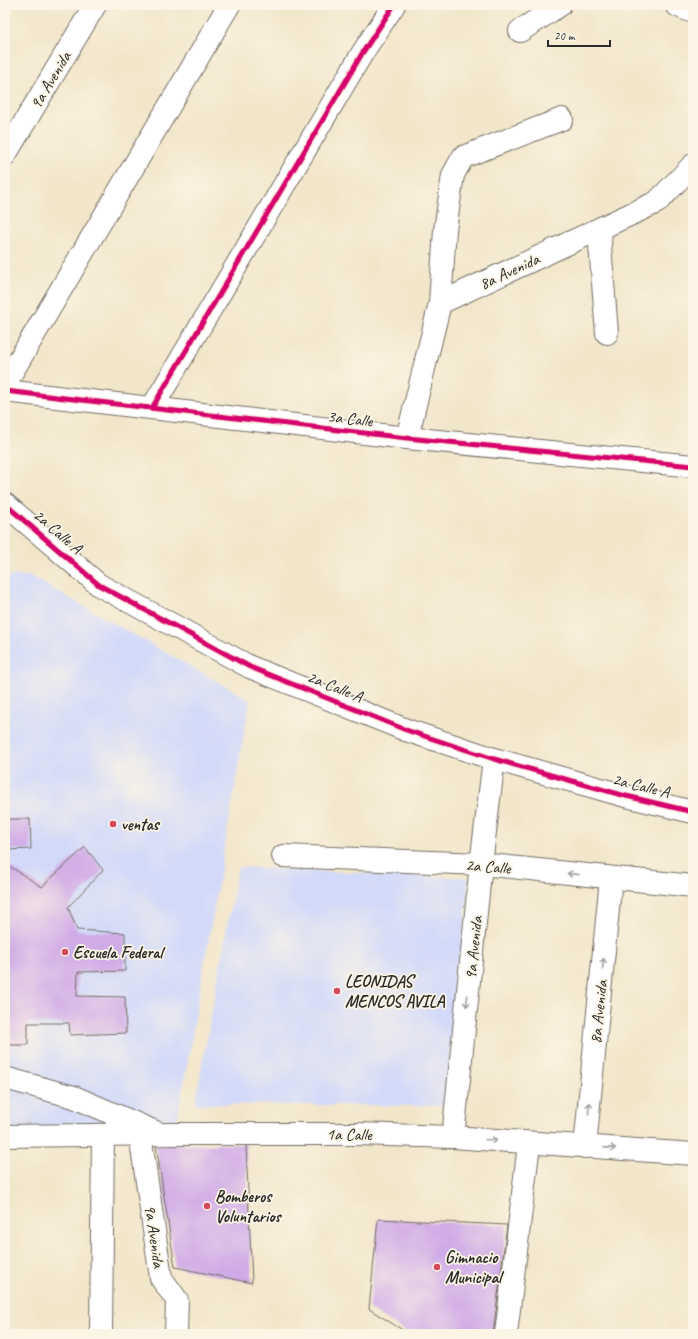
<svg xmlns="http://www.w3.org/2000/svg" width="698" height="1339" viewBox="0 0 698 1339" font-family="Caveat,sans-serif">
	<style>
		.built { fill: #d2d9f9 }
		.building { fill: #cfabe7 }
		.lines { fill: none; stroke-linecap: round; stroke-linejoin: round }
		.minor-casing { stroke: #716c63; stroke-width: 24 }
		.major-casing { stroke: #716c63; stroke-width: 24 }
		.minor { stroke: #fff; stroke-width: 22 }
		.major { stroke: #fff; stroke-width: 22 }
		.cycleway-casing { stroke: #fcf5e5; stroke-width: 8 }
		.cycleway { stroke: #d6006c; stroke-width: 5 }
		.oneway { stroke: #a0a0a0 }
		.poi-dot { fill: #d1495b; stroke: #fcf5e5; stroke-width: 1.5 }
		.labels { text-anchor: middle; stroke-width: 3.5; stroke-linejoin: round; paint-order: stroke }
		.street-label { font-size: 17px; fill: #2b2b2b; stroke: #fcf5e5 }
		.poi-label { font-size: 17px; font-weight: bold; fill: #2b2b2b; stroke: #fcf5e5; text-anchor: start }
	</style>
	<rect width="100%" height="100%" fill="#fcf5e5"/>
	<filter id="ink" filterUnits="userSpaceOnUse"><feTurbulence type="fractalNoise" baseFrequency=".025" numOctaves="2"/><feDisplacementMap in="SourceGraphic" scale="8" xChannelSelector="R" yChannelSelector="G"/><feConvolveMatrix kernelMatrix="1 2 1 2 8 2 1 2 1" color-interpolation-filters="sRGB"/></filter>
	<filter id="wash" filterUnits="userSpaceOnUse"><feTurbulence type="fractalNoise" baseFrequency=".012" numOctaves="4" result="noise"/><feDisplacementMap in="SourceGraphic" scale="16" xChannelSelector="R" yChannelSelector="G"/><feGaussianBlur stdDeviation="0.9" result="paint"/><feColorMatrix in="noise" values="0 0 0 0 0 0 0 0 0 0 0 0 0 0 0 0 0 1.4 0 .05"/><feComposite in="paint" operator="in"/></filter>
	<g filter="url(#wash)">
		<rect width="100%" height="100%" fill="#f2e6ca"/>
		<g class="built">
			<path d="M5,575L30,576L250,700L175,1134L5,1139Z"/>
			<path d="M238,867L469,878L446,1106L195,1104Z"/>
		</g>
		<g id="blocks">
			<g class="building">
				<path d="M5,819H30L31,849L5,850Z"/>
				<path d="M85,847L103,870L68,907L77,930L125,933V971L78,972L77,996L125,997L126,1033L70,1035L69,1023H28V1045H5V853L9,866L42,887Z"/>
				<path d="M246,1144L252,1283L175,1267L156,1145Z"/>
				<path d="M378,1219L507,1225L493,1334H409L369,1309Z"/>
			</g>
		</g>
	</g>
	<g filter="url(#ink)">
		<use href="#blocks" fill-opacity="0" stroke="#716c63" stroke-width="1"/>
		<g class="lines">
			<defs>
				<g id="minor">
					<path d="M676,5L693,12"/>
					<path d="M520,31L560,5"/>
					<path d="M5,155L95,5"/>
					<path d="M601,228L600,245L607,333"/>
					<path d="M440,303L445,230L453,175L463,157L562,119"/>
					<path d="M5,384L229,5"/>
					<path d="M5,391L407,438L693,466"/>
					<path d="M152,408L363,52L394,5"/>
					<path d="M407,438L440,303L657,202L693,165"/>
					<path d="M5,504L99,585L250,667L406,730L494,759L622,795L693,812"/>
					<path d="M283,856L481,864L494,759"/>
					<path d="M5,1078L74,1097L158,1133"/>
					<path d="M140,1134L161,1278L177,1300L176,1334"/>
					<path d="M585,1147L611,878"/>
					<path d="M101,1334L103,1135"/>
					<path d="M506,1334L529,1144"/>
				</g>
				<g id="major">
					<path d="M5,1136L175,1134H357L453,1137L693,1154"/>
					<path d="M453,1137L481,864L693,886"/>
				</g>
			</defs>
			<use href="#minor" class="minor-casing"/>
			<use href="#major" class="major-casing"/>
			<use href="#minor" class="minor"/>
			<use href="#major" class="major"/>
			<defs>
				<g id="cycleway">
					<path d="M5,391L407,438L693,466"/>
					<path d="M152,408L363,52L394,5"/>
					<path d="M5,504L99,585L250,667L406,730L494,759L622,795L693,812"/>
				</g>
			</defs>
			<use href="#cycleway" class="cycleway-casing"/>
			<use href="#cycleway" class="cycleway"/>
		</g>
		<defs><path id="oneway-shaft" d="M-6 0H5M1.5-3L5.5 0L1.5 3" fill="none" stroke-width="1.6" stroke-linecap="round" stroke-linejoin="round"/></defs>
		<g class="oneway">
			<use href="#oneway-shaft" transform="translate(573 874) rotate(-174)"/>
			<use href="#oneway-shaft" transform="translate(603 964) rotate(-84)"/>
			<use href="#oneway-shaft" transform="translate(467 1001) rotate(96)"/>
			<use href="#oneway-shaft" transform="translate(589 1108) rotate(-84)"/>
			<use href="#oneway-shaft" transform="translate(491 1140) rotate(5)"/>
			<use href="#oneway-shaft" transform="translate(610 1148) rotate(4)"/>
		</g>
	</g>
	<g class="poi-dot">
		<circle cx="113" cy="824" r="4"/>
		<circle cx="65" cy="952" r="4"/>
		<circle cx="337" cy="991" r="4"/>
		<circle cx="207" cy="1206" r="4"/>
		<circle cx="437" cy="1267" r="4"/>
	</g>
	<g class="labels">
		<g class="street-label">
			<text transform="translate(50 80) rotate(-59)" y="6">9a Avenida</text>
			<text transform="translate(509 271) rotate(-25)" y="6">8a Avenida</text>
			<text transform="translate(350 418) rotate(7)" y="6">3a Calle</text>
			<text transform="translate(58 531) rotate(41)" y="6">2a Calle A</text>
			<text transform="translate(335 686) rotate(22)" y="6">2a Calle A</text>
			<text transform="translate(641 785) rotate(14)" y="6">2a Calle A</text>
			<text transform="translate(488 866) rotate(5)" y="6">2a Calle</text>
			<text transform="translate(473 948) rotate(-84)" y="6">9a Avenida</text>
			<text transform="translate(598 1012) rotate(-84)" y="6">8a Avenida</text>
			<text transform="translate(349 1134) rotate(1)" y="6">1a Calle</text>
			<text transform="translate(155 1236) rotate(82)" y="6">9a Avenida</text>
		</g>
		<g class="poi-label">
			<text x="121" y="830">ventas</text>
			<text x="73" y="958">Escuela Federal</text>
			<text x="345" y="987">LEONIDAS<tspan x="345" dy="20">MENCOS AVILA</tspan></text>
			<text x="215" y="1202">Bomberos<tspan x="215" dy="20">Voluntarios</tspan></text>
			<text x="445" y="1263">Gimnacio<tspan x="445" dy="20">Municipal</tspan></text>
		</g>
	</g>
	<rect width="698" height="1339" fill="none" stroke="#fcf5e5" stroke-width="20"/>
	<path d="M548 40v6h62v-6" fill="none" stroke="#2b2b2b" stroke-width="2"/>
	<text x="554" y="40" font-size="12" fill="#2b2b2b" stroke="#fcf5e5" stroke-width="3" paint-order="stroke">20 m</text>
</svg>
